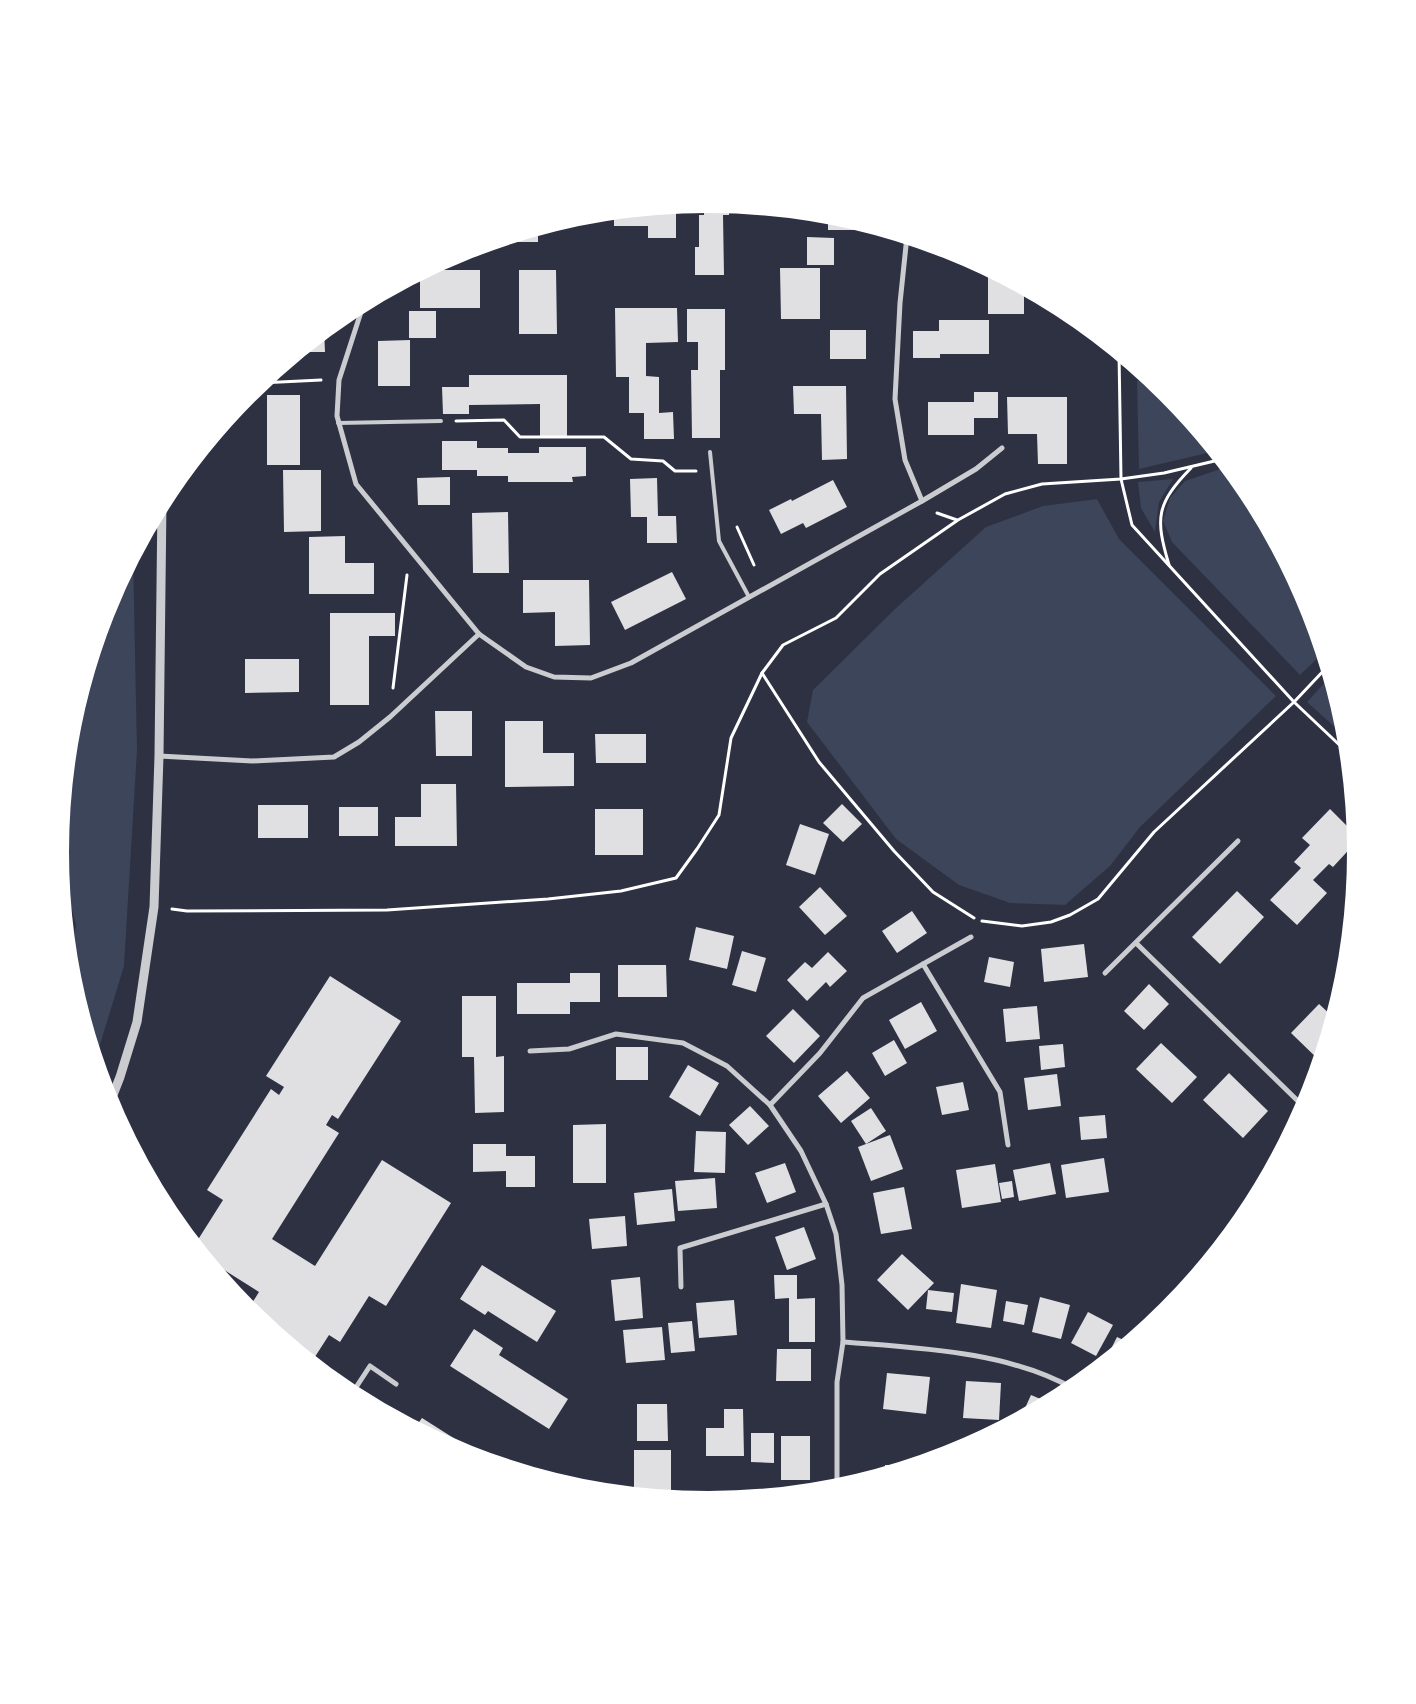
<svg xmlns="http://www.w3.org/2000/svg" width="1416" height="1704" viewBox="0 0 1416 1704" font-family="Overpass,sans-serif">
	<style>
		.green { fill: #3c4559 }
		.building { fill: #e0e0e3 }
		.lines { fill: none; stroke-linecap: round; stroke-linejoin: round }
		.path { stroke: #fff; stroke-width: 3 }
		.service { stroke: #caccd0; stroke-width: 4 }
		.minor { stroke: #caccd0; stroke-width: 5 }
		.tertiary { stroke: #caccd0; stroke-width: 9 }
		.rim { fill: none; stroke: #fff; stroke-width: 6 }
	</style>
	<rect width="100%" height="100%" fill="#2d3142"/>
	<g class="green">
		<path d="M1152,379L1168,392L1216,451L1139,469L1137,381Z"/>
		<path d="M1229,466L1249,491L1309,603L1324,652L1300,675L1172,542L1163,521L1170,498L1185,481Z"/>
		<path d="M1173,479L1159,502L1155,532L1141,508L1138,482Z"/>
		<path d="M1097,499L1119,539L1276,696L1140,827L1110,866L1065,905L1010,903L959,885L896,839L807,722L813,690L895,609L986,527L1043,506Z"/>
		<path d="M133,554L137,750L124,966L95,1061L70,979L68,959L76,926L58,849L70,725L107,603Z"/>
		<path d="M1331,676L1346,725L1347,738L1307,702Z"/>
	</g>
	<g class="building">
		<path d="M704,202L729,204V215H723L724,275H695V247H699V215H704Z"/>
		<path d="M648,207V212L676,213V238H648V226H614V213H602V212Z"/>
		<path d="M828,213L866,223V230H828Z"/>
		<path d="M538,227V242H494V240Z"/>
		<path d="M807,237L834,238V265H807Z"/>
		<path d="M925,241L945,248H925Z"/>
		<path d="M988,267L1024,287V314H988Z"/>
		<path d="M780,268H820V319H781Z"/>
		<path d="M423,270H480V308H420V272Z"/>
		<path d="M519,270H556L557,334H519Z"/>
		<path d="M615,308H677L678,342L646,343V376L659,377V413L673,412L674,439H644V413H629V377H616Z"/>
		<path d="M687,309H725V370H720V438H692L691,370H698V342H687Z"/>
		<rect x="409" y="311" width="27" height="27"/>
		<path d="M939,320H989V354H940V358H913V331H939Z"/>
		<path d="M324,329L325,352H297L307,344Z"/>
		<rect x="830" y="330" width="36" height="29"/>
		<path d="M410,340V386H378V341Z"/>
		<path d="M469,375H567V436H540V404L469,405V414H443L442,387H469Z"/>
		<path d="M793,386H846L847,459L822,460L821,414H794Z"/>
		<path d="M974,392H998V418H974V435H928V402H974Z"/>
		<rect x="267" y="395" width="33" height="70"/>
		<path d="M1007,397H1067V464H1038L1037,434H1008Z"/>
		<path d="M442,441H477V448H508V453H539V447H586V476L572,477L573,482H508V476H477V470H442Z"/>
		<path d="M283,470H321V531L284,532Z"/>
		<path d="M450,477V505H418L417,478Z"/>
		<path d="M657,478L658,516H676L677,543H647V517H631L630,479Z"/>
		<path d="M833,480L847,507L806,528L803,523L781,534L769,510L791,499L792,501Z"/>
		<path d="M508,512L509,573H473L472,513Z"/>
		<path d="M345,536V563H374V594H309V537Z"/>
		<path d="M672,572L686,599L625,630L611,602Z"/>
		<path d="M523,580H589L590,645L555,646V612L523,613Z"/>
		<path d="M330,613H395V636H369V705H330Z"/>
		<path d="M245,659H299V692L245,693Z"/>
		<path d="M435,711H472V756H436Z"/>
		<path d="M505,721H543V753H574V786L505,787Z"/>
		<path d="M595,734H646V763H596Z"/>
		<path d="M421,784H456L457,846H395V817H421Z"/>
		<path d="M842,804L862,824L843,842L823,823Z"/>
		<rect x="258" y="805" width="50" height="33"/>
		<rect x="339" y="807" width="39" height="29"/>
		<rect x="595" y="809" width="48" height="46"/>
		<path d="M1330,809L1357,836V841L1333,867L1329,864L1313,880L1327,893L1297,925L1270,900L1301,868L1294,862L1310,845L1302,838Z"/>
		<path d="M800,824L829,834L815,875L786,865Z"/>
		<path d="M820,887L847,916L825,935L799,907Z"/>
		<path d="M1237,891L1264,917L1220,964L1192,937Z"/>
		<path d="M912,911L927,933L897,953L882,931Z"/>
		<path d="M696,927L734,936L727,969L689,960Z"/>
		<path d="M1084,944L1088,977L1044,982L1041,949Z"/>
		<path d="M742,951L766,958L756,992L732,985Z"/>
		<path d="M828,952L847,971L830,987L826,982L807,1001L787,980L805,962L812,968Z"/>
		<path d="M989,957L1014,962L1010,987L984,982Z"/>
		<path d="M618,965H666L667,997H618Z"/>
		<path d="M570,973H600V1002H570V1014H517V983H570Z"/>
		<path d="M330,976L401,1021L338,1119L332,1115L326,1125L339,1133L272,1239L315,1266L382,1160L451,1203L386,1306L369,1296L340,1342L329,1335L311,1363L247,1311L259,1292L202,1256L194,1246L223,1200L207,1190L271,1089L279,1095L284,1087L266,1076Z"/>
		<path d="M1149,984L1169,1004L1144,1030L1124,1011Z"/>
		<path d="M462,996H496V1057L504,1056V1112L475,1113L474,1057H462Z"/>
		<path d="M921,1002L937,1031L905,1049L889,1020Z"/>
		<path d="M1319,1004L1334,1018L1321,1062L1291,1033Z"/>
		<path d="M1037,1006L1040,1039L1006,1042L1003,1009Z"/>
		<path d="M793,1009L820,1036L794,1063L766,1036Z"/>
		<path d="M894,1040L907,1063L885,1076L872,1053Z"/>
		<path d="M1161,1043L1197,1077L1172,1103L1136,1069Z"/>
		<path d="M1063,1044L1065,1067L1041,1070L1039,1046Z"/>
		<rect x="616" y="1047" width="32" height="33"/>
		<path d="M688,1065L719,1083L700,1116L669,1097Z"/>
		<path d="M847,1071L870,1098L841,1123L818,1096Z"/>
		<path d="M1229,1073L1268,1111L1243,1138L1203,1100Z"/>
		<path d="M1057,1074L1061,1106L1028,1110L1024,1078Z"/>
		<path d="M963,1082L969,1110L942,1115L936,1087Z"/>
		<path d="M750,1106L769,1126L748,1145L729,1125Z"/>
		<path d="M871,1108L886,1131L866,1144L851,1121Z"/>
		<path d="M1105,1115L1107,1138L1081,1140L1079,1117Z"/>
		<path d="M606,1124V1183H573V1125Z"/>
		<path d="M696,1131L726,1132L725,1173L694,1172Z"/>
		<path d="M890,1135L903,1169L871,1181L858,1147Z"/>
		<path d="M473,1144H506V1156H535V1187H506V1171L473,1172Z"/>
		<path d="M1104,1158L1109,1192L1066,1198L1061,1165Z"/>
		<path d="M785,1163L796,1192L767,1203L755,1173Z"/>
		<path d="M1050,1163L1056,1194L1019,1201L1013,1170Z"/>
		<path d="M995,1164L1001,1202L962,1208L956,1170Z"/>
		<path d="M715,1178L717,1208L678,1211L675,1181Z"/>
		<path d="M1012,1181L1014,1197L1002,1199L999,1183Z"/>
		<path d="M904,1187L912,1229L881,1234L873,1193Z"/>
		<path d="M672,1189L675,1221L637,1225L634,1193Z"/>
		<path d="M625,1216L627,1246L592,1249L589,1219Z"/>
		<path d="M804,1227L816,1259L787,1270L775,1237Z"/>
		<path d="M902,1254L934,1283L908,1310L877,1280Z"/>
		<path d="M482,1265L556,1311L537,1342L488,1311L485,1315L460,1299Z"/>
		<path d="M774,1275H797V1299L815,1298V1342H789V1298L775,1299Z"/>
		<path d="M640,1277L643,1318L615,1321L611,1280Z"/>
		<path d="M961,1284L997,1290L991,1328L956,1323Z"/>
		<path d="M928,1290L954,1293L952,1312L926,1309Z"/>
		<path d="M1040,1297L1070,1305L1061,1339L1032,1332Z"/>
		<path d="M734,1300L737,1335L699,1338L696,1303Z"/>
		<path d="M1006,1301L1028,1305L1024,1325L1003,1321Z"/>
		<path d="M1088,1312L1113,1325L1096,1356L1071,1343Z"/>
		<path d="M692,1321L695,1351L671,1353L668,1323Z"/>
		<path d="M662,1327L665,1360L626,1363L623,1330Z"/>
		<path d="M474,1329L503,1348L499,1355L568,1399L549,1429L450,1366Z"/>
		<path d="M1117,1337L1130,1343L1111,1359L1107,1357Z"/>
		<path d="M777,1349H811V1381H776Z"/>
		<path d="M887,1373L930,1377L926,1414L883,1409Z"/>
		<path d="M966,1381L1001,1383L999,1420L963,1418Z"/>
		<path d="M1031,1395L1050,1403L1020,1419Z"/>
		<path d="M637,1404H667L668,1441H637Z"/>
		<path d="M724,1409H743L744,1456H706V1428H724Z"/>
		<path d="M422,1418L493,1463L459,1453L414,1429Z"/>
		<path d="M751,1433H774V1463L751,1462Z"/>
		<rect x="781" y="1436" width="29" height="44"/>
		<path d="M634,1450H671V1490H651V1497L620,1494V1490H634Z"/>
		<path d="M885,1465H915V1466L885,1475Z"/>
	</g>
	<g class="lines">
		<g class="path">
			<path d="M1119,352L1121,479L1132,525L1294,702L1349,754"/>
			<path d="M260,383L321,380"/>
			<path d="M456,421L504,420L520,437H604L631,459L663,461L675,471H696"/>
			<path d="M937,513L957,520"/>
			<path d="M737,527L754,565"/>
			<path d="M1169,565C1155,518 1156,504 1191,468"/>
			<path d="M762,673L819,762L894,851L933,892L974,918"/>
			<path d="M393,688L407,575"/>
			<path d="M172,909L187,911L387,910L548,899L621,891L676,878L697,849L719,815L731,738L762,673L783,645L836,618L880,574L958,520L1005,494L1042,484L1121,479L1164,473L1223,459"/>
			<path d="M982,921L1022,926L1051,922L1070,915L1098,899L1154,832L1294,702L1328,666"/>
		</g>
		<g class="service">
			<path d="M338,423L441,421"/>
			<path d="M710,452L719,541L749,597"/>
		</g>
		<g class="minor">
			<path d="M907,236L900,303L895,399L905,460L922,501"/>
			<path d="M370,299L361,312L339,380L337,416L356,484L479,634L526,667L554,677L591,678L631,663L922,501L976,469L1002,448"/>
			<path d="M159,756L252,761L334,757L359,742L390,717L479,634"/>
			<path d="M1136,943L1305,1108"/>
			<path d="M923,964L1000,1092L1008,1145"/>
			<path d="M1105,973L1238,841"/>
			<path d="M530,1051L569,1049L616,1034L683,1043L727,1066L770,1105L801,1151L826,1204L836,1234L842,1285L843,1342L837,1382V1489"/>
			<path d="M770,1105L820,1053L863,998L971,937"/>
			<path d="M681,1287L680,1248L826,1204"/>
			<path d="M843,1342C917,1348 1008,1351 1074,1389"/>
			<path d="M351,1395L370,1366L396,1384"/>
			<path d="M698,1494H796"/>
		</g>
		<path class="tertiary" d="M109,1105L120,1077L137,1022L154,907L159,756L162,501"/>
	</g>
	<path d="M0 0H1416V1704H0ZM66 852a642 642 0 1 1 1284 0a642 642 0 1 1-1284 0Z" fill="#fff" fill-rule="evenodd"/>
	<path class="rim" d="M66 852a642 642 0 1 1 1284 0a642 642 0 1 1-1284 0Z"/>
</svg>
